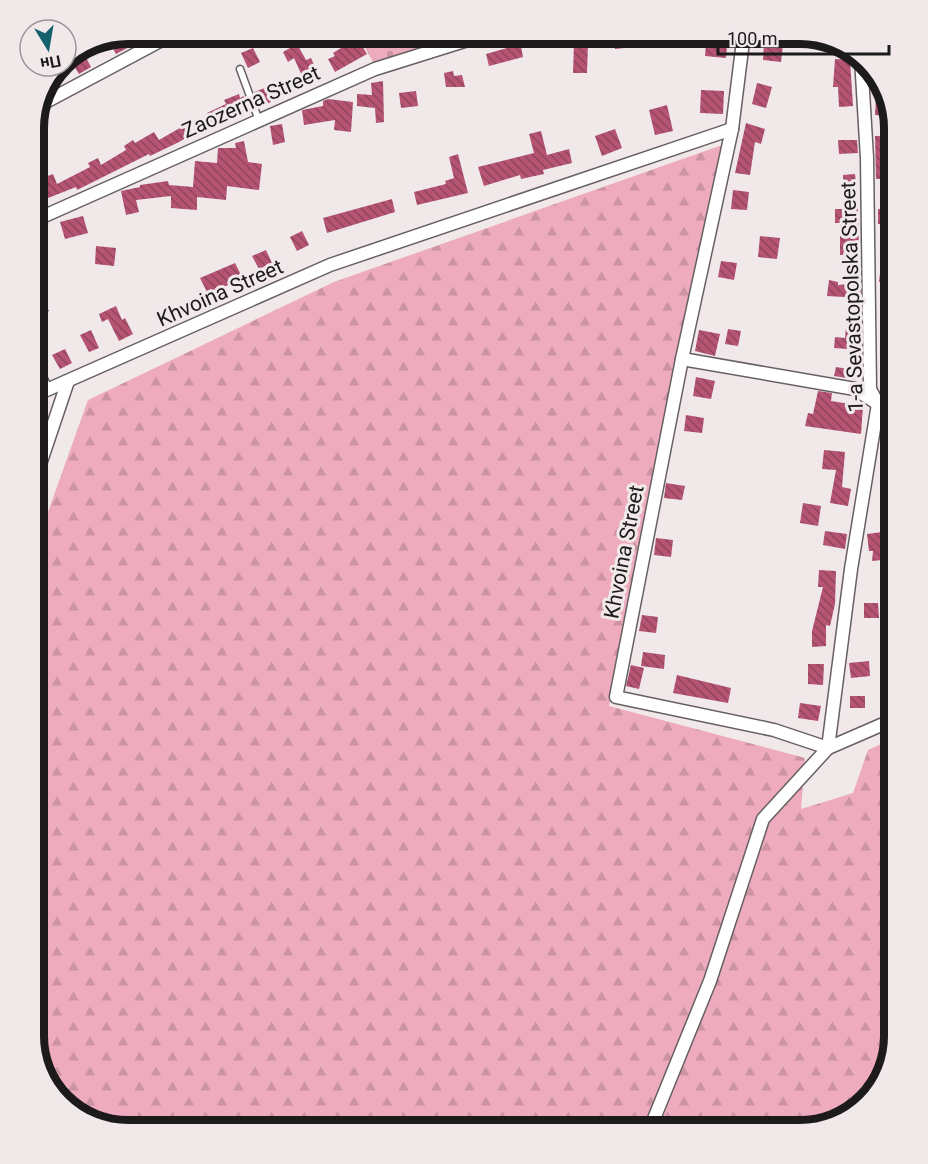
<svg xmlns="http://www.w3.org/2000/svg" width="928" height="1164" viewBox="0 0 928 1164" font-family="Roboto,sans-serif">
	<style>
		.forest { fill: url(#forest-firs) }
		.cemetery { fill: url(#cemetery-stones) }
		.building { fill: url(#building-back-hatch) }
		.lines { fill: none; stroke-linecap: round; stroke-linejoin: round }
		.lane-casing { stroke: #676062; stroke-width: 9 }
		.street-casing { stroke: #676062; stroke-width: 15 }
		.lane { stroke: #fff; stroke-width: 6 }
		.street { stroke: #fff; stroke-width: 12 }
		.labels { text-anchor: middle; stroke-width: 6; stroke-linejoin: round; paint-order: stroke }
		.street-label { font-size: 21px; fill: #1d1a1b; stroke: #f1e8ea }
		.rim { fill: none; stroke: #1d1a1b; stroke-width: 8 }
	</style>
	<defs>
		<pattern id="forest-firs" width="22" height="20" patternUnits="userSpaceOnUse" patternTransform="scale(1.5)"><rect width="22" height="20" fill="#eeabbd"/><path d="M5 1l3.5 6h-7zM16 11l3.5 6h-7z" fill="#cc93a2"/></pattern>
		<pattern id="cemetery-stones" width="16" height="16" patternUnits="userSpaceOnUse" patternTransform="scale(1.5)"><rect width="16" height="16" fill="#eeabbd"/><path d="M2 7V4a2 2 0 0 1 4 0v3zM10 15v-3a2 2 0 0 1 4 0v3z" fill="#cc93a2"/></pattern>
		<pattern id="building-back-hatch" width="6" height="6" patternUnits="userSpaceOnUse" patternTransform="scale(1.5)"><rect width="6" height="6" fill="#b55473"/><path d="M-1 5l2 2M0 0l6 6M5-1l2 2" fill="none" stroke="#93455e"/></pattern>
	</defs>
	<rect width="100%" height="100%" fill="#f1e8ea"/>
	<path class="forest" d="M725,144L678,351L609,706L805,758L801,809L853,793L868,750L895,738V1037L885,1079L853,1115L801,1131H127L85,1121L49,1089L33,1037V554L88,400L334,282Z"/>
	<path class="cemetery" d="M357,33H471L373,62Z"/>
	<g class="building">
		<path d="M127,33L133,45L116,54L109,41Z"/>
		<path d="M281,33H291L306,60L311,58L317,72L303,78L294,58L288,62L283,52L290,48Z"/>
		<path d="M552,33H595L593,43L588,44L587,73H573L574,42L553,44Z"/>
		<path d="M613,33H633L634,47L615,49Z"/>
		<path d="M357,38L367,54L335,72L328,59L335,56L333,53Z"/>
		<path d="M520,41L523,57L489,66L486,54L507,48L506,44Z"/>
		<path d="M764,43L783,45L781,62L763,60Z"/>
		<path d="M706,44L727,46L726,58L705,56Z"/>
		<path d="M253,48L260,62L248,68L241,53Z"/>
		<path d="M84,54L91,67L79,74L71,61Z"/>
		<path d="M835,59L850,60L853,106L839,107L838,87H833Z"/>
		<path d="M453,71L454,76L462,75L465,87H446L444,73Z"/>
		<path d="M383,81L384,122L376,123L375,108L357,106V94L372,95L371,83Z"/>
		<path d="M757,83L772,87L766,108L752,104Z"/>
		<path d="M265,88L271,102L259,107L254,92Z"/>
		<path d="M701,90L724,91L723,114L700,113Z"/>
		<path d="M416,91L418,106L401,108L399,93Z"/>
		<path d="M239,94L240,98L244,96L250,110L213,125L207,113L226,104L224,100Z"/>
		<path d="M876,96L886,97L892,117L875,115Z"/>
		<path d="M328,99L353,102L351,132L334,130L335,120L304,125L302,110L323,106V101Z"/>
		<path d="M667,105L673,131L655,135L649,110Z"/>
		<path d="M746,123L765,129L761,144L755,142L750,175L735,173Z"/>
		<path d="M282,124L285,142L273,145L270,126Z"/>
		<path d="M185,125L191,135L179,142L150,156L149,154L77,190L76,187L43,200L35,181L53,174L57,184L90,167L88,163L98,158L101,165L126,150L124,146L133,140L135,143L154,132L159,140Z"/>
		<path d="M615,129L622,148L602,156L595,136Z"/>
		<path d="M541,131L547,155L569,149L572,163L543,170L544,174L521,179L520,175L484,186L478,167L534,153L529,134Z"/>
		<path d="M875,136H895V148H891L890,179H876Z"/>
		<path d="M838,140H857L858,153L839,154Z"/>
		<path d="M244,141L248,162L262,164L259,190L227,186L226,200L197,197V210L171,208V196L136,200L139,212L126,215L121,191L140,187V185L168,181L169,185L193,187L195,161L217,163L218,148H236L235,143Z"/>
		<path d="M458,154L468,193L417,205L414,192L446,184L445,181L454,178L449,157Z"/>
		<path d="M855,174L857,190L844,191L843,175Z"/>
		<path d="M882,184H892L891,224H878V209H882Z"/>
		<path d="M733,190L749,192L747,210L731,209Z"/>
		<path d="M392,199L395,212L327,233L323,218Z"/>
		<path d="M835,209H858L859,254L840,255V223H835Z"/>
		<path d="M83,216L88,233L65,239L60,222Z"/>
		<path d="M302,231L309,245L297,251L290,237Z"/>
		<path d="M885,231L895,232V311H881V282H879Z"/>
		<path d="M760,236L780,238L777,259L758,257Z"/>
		<path d="M96,246L116,248L114,266L95,264Z"/>
		<path d="M266,250L272,263L259,269L252,256Z"/>
		<path d="M721,261L737,263L734,280L718,277Z"/>
		<path d="M235,263L242,277L209,296L200,278Z"/>
		<path d="M829,280L838,282V285L860,283L861,298L827,296Z"/>
		<path d="M43,299L49,311L36,318L33,304Z"/>
		<path d="M116,306L122,320L125,318L133,334L119,341L108,319L102,322L99,314Z"/>
		<path d="M847,316L861,317L859,339H861V350L834,348L835,337L845,338Z"/>
		<path d="M728,329L741,331L738,346L725,344Z"/>
		<path d="M91,330L99,348L89,352L80,335Z"/>
		<path d="M699,330L720,334L715,356L695,351Z"/>
		<path d="M65,349L72,363L60,369L52,355Z"/>
		<path d="M836,367L860,371L859,380L834,376Z"/>
		<path d="M696,377L715,381L711,399L693,396Z"/>
		<path d="M818,391L832,393L831,401L863,406L861,434L805,426L808,413L813,414Z"/>
		<path d="M686,415L704,418L702,433L684,431Z"/>
		<path d="M824,450L845,452L842,487L851,489L848,506L830,503L836,470L822,469Z"/>
		<path d="M883,461H895V476L883,477Z"/>
		<path d="M666,483L685,486L682,500L664,498Z"/>
		<path d="M880,500H895V514L881,515Z"/>
		<path d="M803,503L821,506L818,526L800,523Z"/>
		<path d="M825,531L847,534L845,549L823,545Z"/>
		<path d="M882,532L885,557H893L891,590L882,560L872,561L873,551H869L867,534Z"/>
		<path d="M656,538L673,540L671,557L654,555Z"/>
		<path d="M819,570L836,571L835,604L830,626L826,625V646L812,647V631L823,587H818Z"/>
		<path d="M864,603H878L879,618H864Z"/>
		<path d="M642,615L658,617L656,633L639,631Z"/>
		<path d="M643,652L665,655L664,669L641,666Z"/>
		<path d="M869,661L870,676L851,678L849,663Z"/>
		<path d="M808,664H824L823,685L808,684Z"/>
		<path d="M631,665L644,668L639,689L626,686Z"/>
		<path d="M677,675L731,688L728,703L673,693Z"/>
		<rect x="850" y="696" width="15" height="12"/>
		<path d="M800,703L821,706L818,721L798,718Z"/>
	</g>
	<g class="lines">
		<defs>
			<g id="lane">
				<path d="M240,69L258,118"/>
				<path d="M33,356L49,389"/>
			</g>
			<g id="street">
				<path d="M744,33L732,129L682,359L616,697L774,730L828,748L895,719"/>
				<path d="M42,104L175,33"/>
				<path d="M33,221L375,69L490,33"/>
				<path d="M682,359L855,389L895,415"/>
				<path d="M33,396L330,265L732,129"/>
				<path d="M33,485L68,381"/>
				<path d="M649,1131L710,981L763,819L828,748L851,569L878,404L870,389L867,158L861,58"/>
			</g>
		</defs>
		<use href="#lane" class="lane-casing"/>
		<use href="#street" class="street-casing"/>
		<use href="#lane" class="lane"/>
		<use href="#street" class="street"/>
	</g>
	<g class="labels">
		<g class="street-label">
			<text transform="translate(251 102) rotate(-24)" y="7">Zaozerna Street</text>
			<text transform="translate(220 293) rotate(-24)" y="7">Khvoina Street</text>
			<text transform="translate(852 297) rotate(-92)" y="7">1-a Sevastopolska Street</text>
			<text transform="translate(624 552) rotate(-79)" y="7">Khvoina Street</text>
		</g>
	</g>
	<path d="M0 0H928V1164H0ZM128 44H800A84 84 0 0 1 884 128V1036A84 84 0 0 1 800 1120H128A84 84 0 0 1 44 1036V128A84 84 0 0 1 128 44Z" fill="#f1e8ea" fill-rule="evenodd"/>
	<path class="rim" d="M128 44H800A84 84 0 0 1 884 128V1036A84 84 0 0 1 800 1120H128A84 84 0 0 1 44 1036V128A84 84 0 0 1 128 44Z"/>
	<g transform="translate(48 48) rotate(169)"><circle r="28" fill="#f1e8ea" stroke="#9c9697" stroke-width="1.5"/>
	<path d="M0-4.5L10 22L0 15L-10 22Z" fill="#14606d"/>
	<text y="-9" font-size="16" font-weight="bold" text-anchor="middle" fill="#1d1a1b">Пн</text>
	</g>
	<path d="M718 45v9h171v-9" fill="none" stroke="#1d1a1b" stroke-width="3"/>
	<text x="727" y="45" font-size="18" fill="#1d1a1b" stroke="#f1e8ea" stroke-width="4.5" paint-order="stroke">100 m</text>
</svg>
